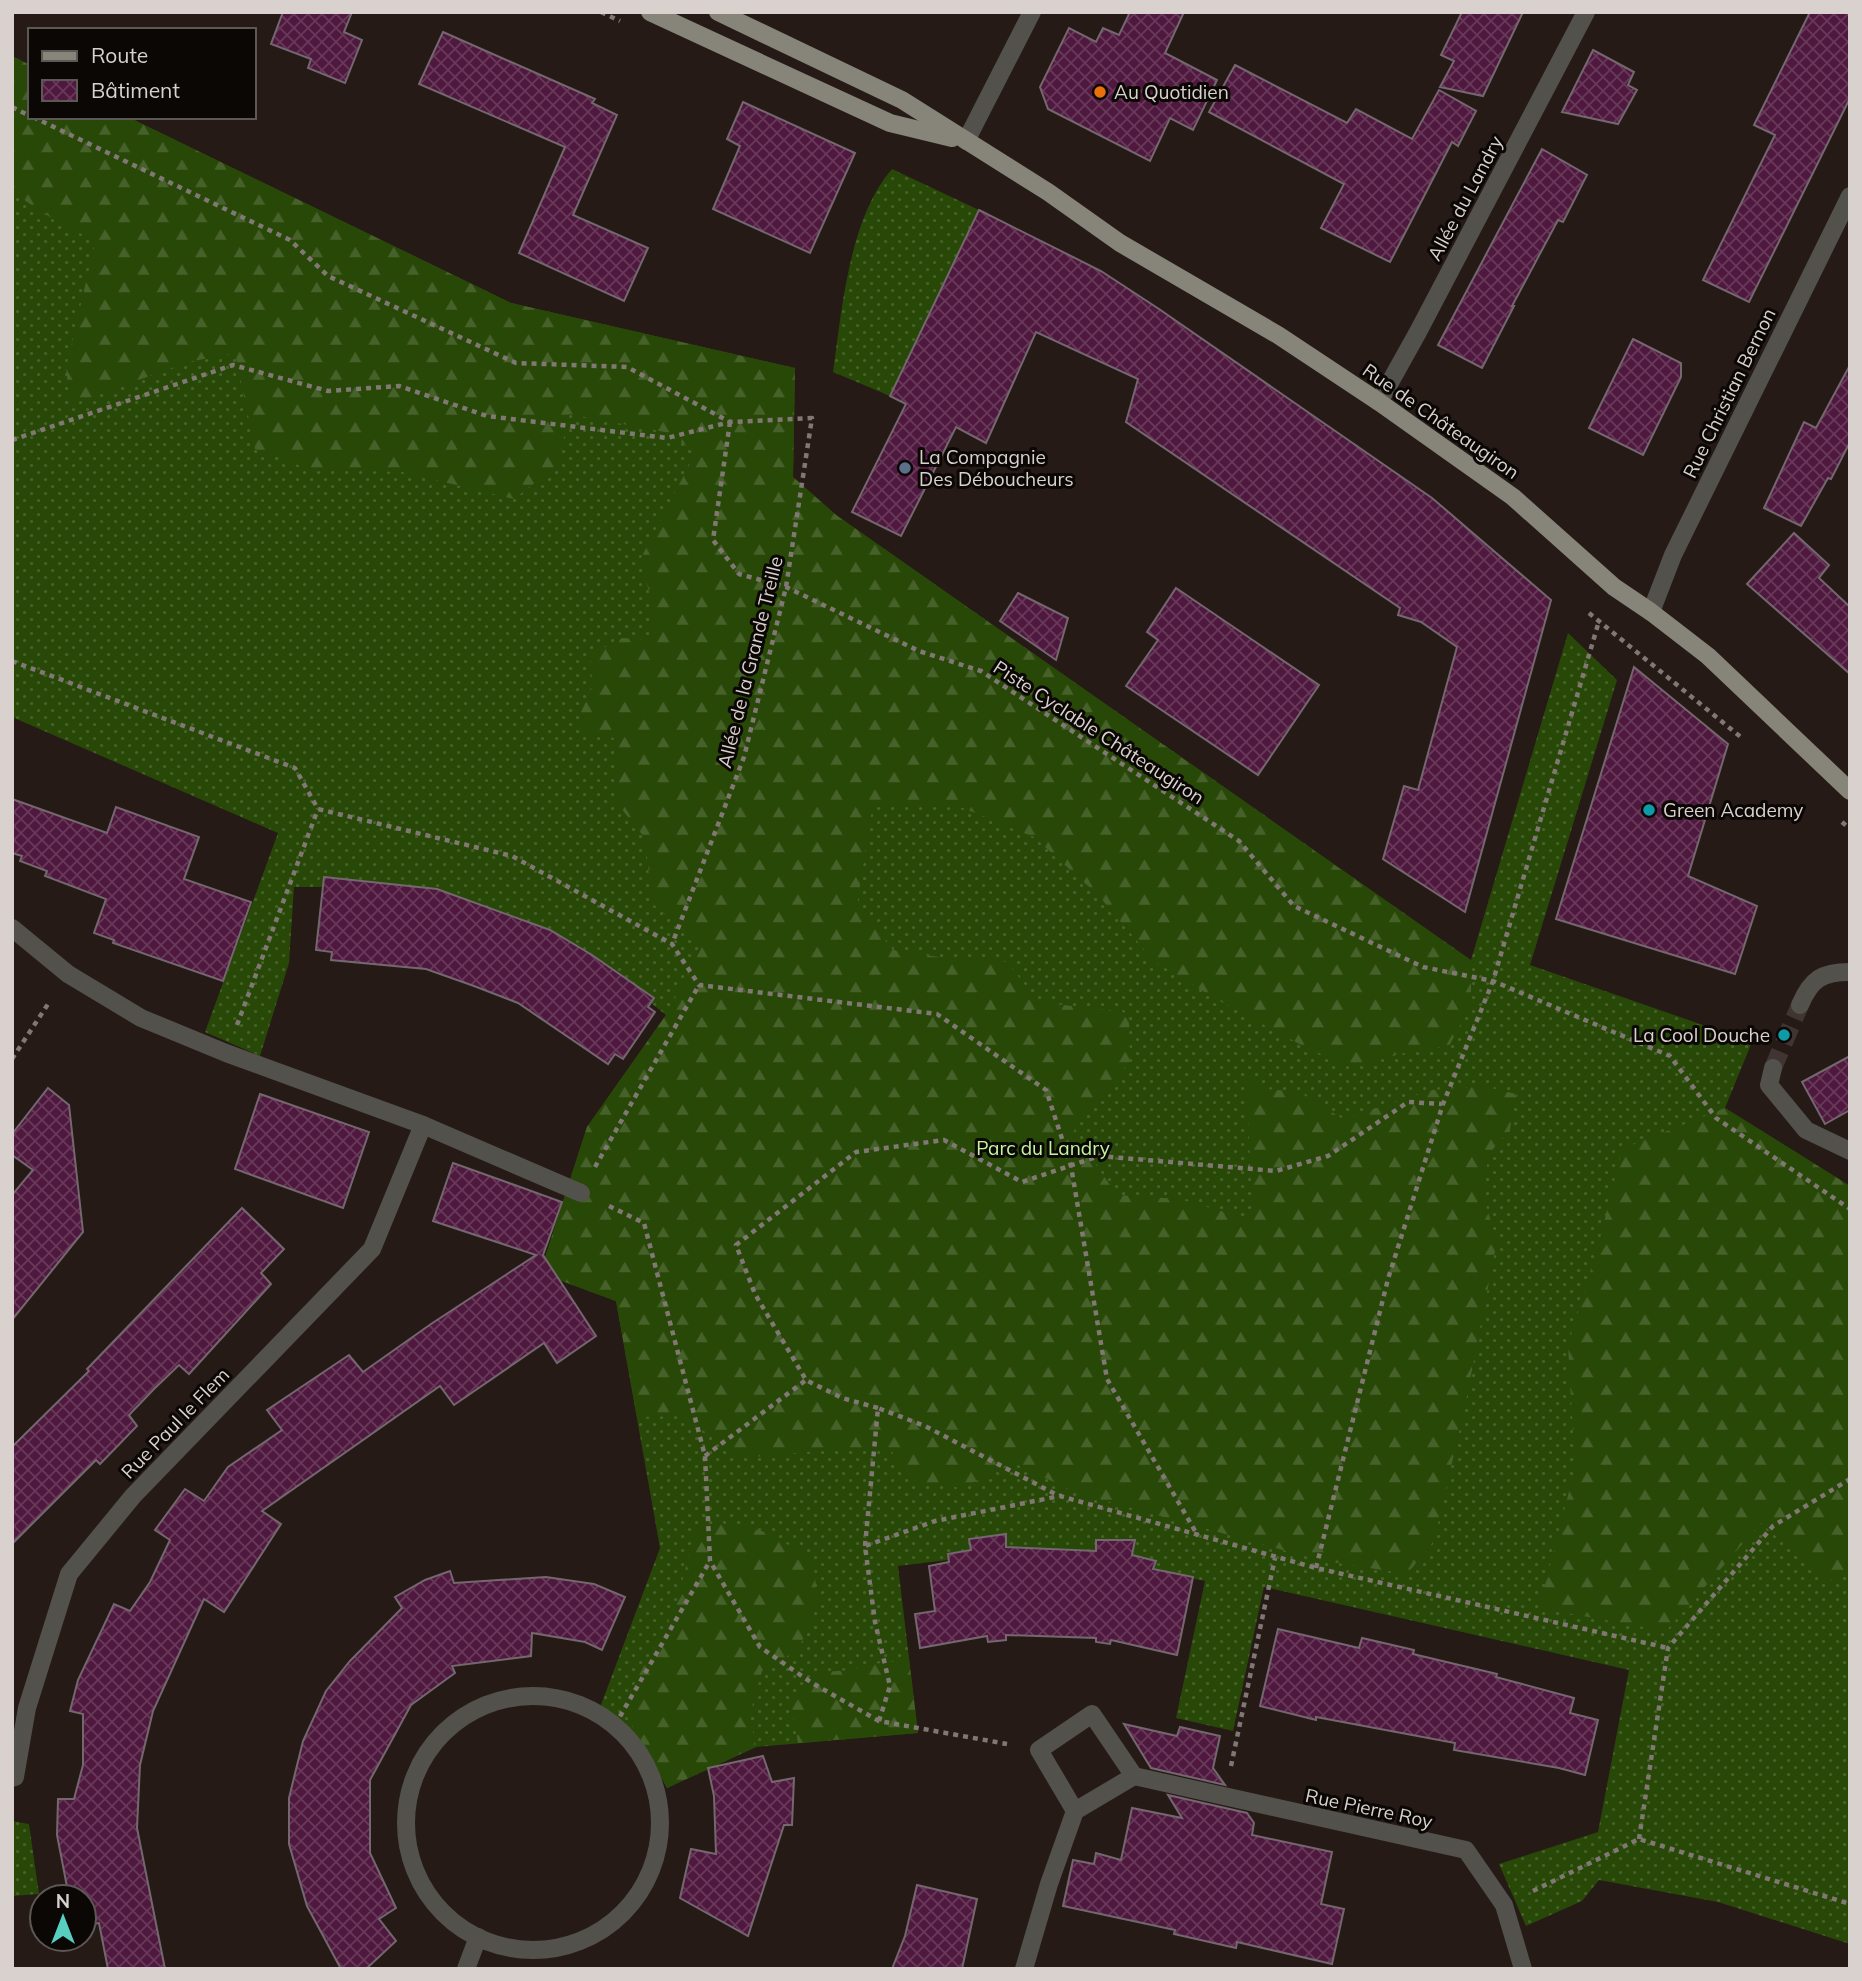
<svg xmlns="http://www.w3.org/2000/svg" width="1862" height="1981" viewBox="0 0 1862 1981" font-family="Mulish,sans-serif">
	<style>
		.grass { fill: url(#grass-dots) }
		.forest { fill: url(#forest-firs) }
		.building { fill: url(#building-cross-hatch); stroke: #74676f; stroke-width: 2 }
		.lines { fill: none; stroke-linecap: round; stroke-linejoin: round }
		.minor-tunnel { stroke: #403532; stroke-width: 18; stroke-dasharray: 18 9; stroke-linecap: butt }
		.path { stroke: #817875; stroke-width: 4.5; stroke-dasharray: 5 5; stroke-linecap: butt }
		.minor { stroke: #52514b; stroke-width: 18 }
		.major { stroke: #878479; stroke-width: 18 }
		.food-dot { fill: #e8710a; stroke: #0b0705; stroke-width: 2.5 }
		.service-dot { fill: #5c6f8a; stroke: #0b0705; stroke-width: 2.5 }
		.culture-dot { fill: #0f9aa8; stroke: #0b0705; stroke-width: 2.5 }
		.labels { text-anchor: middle; stroke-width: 6; stroke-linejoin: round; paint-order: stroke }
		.poi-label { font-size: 19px; fill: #d8d1ce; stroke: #0b0705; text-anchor: start }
		.street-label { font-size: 19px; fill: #d8d1ce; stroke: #0b0705 }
		.park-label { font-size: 19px; fill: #c2f69e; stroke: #0b0705 }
	</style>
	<defs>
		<pattern id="grass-dots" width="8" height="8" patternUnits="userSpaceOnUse" patternTransform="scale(1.75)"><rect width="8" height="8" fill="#284807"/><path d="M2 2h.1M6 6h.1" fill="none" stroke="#46612a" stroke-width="1.8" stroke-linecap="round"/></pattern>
		<pattern id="forest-firs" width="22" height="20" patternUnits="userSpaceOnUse" patternTransform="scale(1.75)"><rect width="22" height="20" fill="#284807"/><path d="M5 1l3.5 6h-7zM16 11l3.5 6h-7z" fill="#46612a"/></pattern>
		<pattern id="building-cross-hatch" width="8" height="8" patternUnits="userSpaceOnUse" patternTransform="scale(1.75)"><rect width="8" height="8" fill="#4f183e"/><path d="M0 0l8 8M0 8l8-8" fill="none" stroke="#683959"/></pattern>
	</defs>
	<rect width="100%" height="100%" fill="#251a16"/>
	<g class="grass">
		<path d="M12,56L30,65V117H128L511,303L795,368L793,477L836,515L1471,960L1568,633L1617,680L1530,965L1752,1042L1725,1108L1850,1186V1944L1718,1902L1599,1880L1582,1901L1526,1926L1499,1864L1598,1832L1629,1670L1264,1587L1233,1731L1176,1718L1205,1581L1048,1548L898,1566L918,1733L756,1747L667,1788L641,1739L599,1710L660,1548L616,1301L540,1273L587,1127L666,1015L611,971L389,887H294L289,963L260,1056L205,1032L278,833L12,717Z"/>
		<path d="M892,169L979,210L890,396L833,372C842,309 849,218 892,169Z"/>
		<path d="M12,1821L29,1824L39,1894L12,1896Z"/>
	</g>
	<g class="forest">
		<path d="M12,56L30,65V117H128L511,303L795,368L793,477L836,515L1471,961V1005L1449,1046L1408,1052L1350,1067L1305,1047L1216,999L1154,961L1098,895L1034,837L963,808L873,803L857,905L893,950L945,958L1007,962L1038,1002L1129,1013L1130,1061L1073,1132L1117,1195L1179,1199L1253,1220L1246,1077L1267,1089L1299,1092L1343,1119L1432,1090L1483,1086L1516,1094L1510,1129L1488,1155L1484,1199L1497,1241L1465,1406L1434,1541L1407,1574L1319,1560L1077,1493L1012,1462L963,1488L911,1482L890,1449H838L743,1458L682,1416L637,1417L616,1301L540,1273L587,1127L666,1015L702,947L652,903L645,838L616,802L614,738L580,733L581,712L592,687L590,655L622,638L652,640L653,606L640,560L696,452L665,432L569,414L558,465L514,499L402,472L309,469L255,449L235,353L188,362L70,405L66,368L96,239L68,229L12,192Z"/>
		<path d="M1725,1108L1850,1186V1574L1826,1581L1761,1523L1666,1631L1539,1608L1578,1457L1573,1432L1568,1345L1599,1243L1622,1149Z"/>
		<path d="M732,1523L762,1531L813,1558L818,1605L798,1650L762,1671L750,1714L756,1747L667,1788L622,1707L676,1606L696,1527Z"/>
		<path d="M909,1660L918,1733L798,1743L792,1712L794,1694L823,1672L852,1670L873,1664Z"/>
	</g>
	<g class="building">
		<path d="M283,12H352L344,32L362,40L345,83L308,68L311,59L271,44Z"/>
		<path d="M1130,12H1184L1165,53L1217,80L1193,130L1170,118L1150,161L1048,109L1040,87L1069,28L1096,42L1103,28L1119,35Z"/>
		<path d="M1462,12H1523L1483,96L1440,87L1454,61L1441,55Z"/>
		<path d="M1810,12H1850V98L1749,302L1703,280L1775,135L1754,125Z"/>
		<path d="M443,32L595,99L592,103L617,115L573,215L648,248L624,301L519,253L565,147L419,84Z"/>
		<path d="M1593,50L1634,72L1628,85L1637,90L1618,124L1562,112Z"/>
		<path d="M1235,65L1347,123L1356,109L1412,139L1439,90L1476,111L1458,146L1452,142L1390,262L1321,228L1344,184L1209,112Z"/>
		<path d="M743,102L855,153L810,253L713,209L740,146L727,139Z"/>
		<path d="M1542,149L1587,175L1563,222L1558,220L1512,306H1514L1482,368L1438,345Z"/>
		<path d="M979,210L1101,271L1159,309L1432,498L1551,600L1465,912L1383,859L1404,786L1418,790L1457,647L1421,622L1398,615L1400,608L1126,422L1138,379L1036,332L986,443L956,427L901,536L852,512L906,404L890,396Z"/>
		<path d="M1633,339L1681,363V377L1643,455L1589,428Z"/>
		<path d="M1850,365V442L1831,479L1828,478L1801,526L1764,508L1804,422L1816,428Z"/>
		<path d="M1794,533L1829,565L1819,578L1850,607V674L1747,584Z"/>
		<path d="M1176,588L1319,685L1258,775L1126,686L1158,640L1147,632Z"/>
		<path d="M1018,593L1068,618L1056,660L1000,621Z"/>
		<path d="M1634,667L1728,744L1688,876L1757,906L1735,974L1556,919Z"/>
		<path d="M12,799L107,833L116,807L199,837L184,879L251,902L223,981L113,943L114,940L94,933L106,899L45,876L47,871L20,861L22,856L12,853Z"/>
		<path d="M324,877L437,889L550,930L592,955L654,998L648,1007L655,1012L623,1059L615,1054L608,1064L518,1003L474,986L426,969L331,960L332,952L316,950Z"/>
		<path d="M1850,1056V1110L1825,1124L1802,1082Z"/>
		<path d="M48,1088L69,1105L83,1232L12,1320V1195L33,1170L12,1155V1134Z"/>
		<path d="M260,1094L369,1132L343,1208L235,1169Z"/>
		<path d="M453,1163L562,1202L543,1255L596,1336L557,1363L544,1343L454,1405L440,1386L262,1511L281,1524L224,1612L204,1599L153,1711L140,1765L137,1828L165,1969H108L99,1923L84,1925V1897H69L57,1835L58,1799H74L83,1765V1714L70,1711L78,1680L114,1604L130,1611L150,1582L170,1540L155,1530L185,1489L204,1501L228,1467L282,1430L267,1410L349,1355L363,1372L431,1324L536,1255L433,1221Z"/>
		<path d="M242,1208L284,1249L261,1273L271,1284L189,1374L179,1365L154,1389L129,1415L137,1426L100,1464L96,1460L12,1544V1447L89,1371L87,1369Z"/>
		<path d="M1006,1534V1547L1096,1551V1540H1135L1132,1555L1156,1561L1153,1569L1193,1577L1177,1655L1111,1640L1110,1644L1096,1642V1638L1006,1635V1640L988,1642L987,1636L920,1648L915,1614L935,1611L929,1566L949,1562L948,1554L971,1550L969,1539Z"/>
		<path d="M450,1571L454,1583L546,1577L594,1584L625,1597L602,1650L585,1642L532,1633L531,1656L452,1666L455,1673L411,1705L370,1780V1853L396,1908L379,1919L396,1941L366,1969H341L307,1906L289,1844V1798L303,1741L326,1691L350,1661L402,1608L395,1597L425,1580Z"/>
		<path d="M1278,1629L1359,1648L1362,1638L1414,1650L1413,1654L1497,1674L1496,1677L1574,1698L1570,1713L1598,1720L1585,1775L1559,1768L1454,1750L1455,1743L1316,1717V1720L1260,1706Z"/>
		<path d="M1124,1724L1177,1736L1180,1727L1220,1736L1213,1768L1225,1785L1151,1768Z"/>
		<path d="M763,1756L772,1782L794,1778L792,1825H784L748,1936L680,1898L691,1849L716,1854L714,1796L708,1768Z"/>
		<path d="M1168,1795L1247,1813L1254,1823L1252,1835L1332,1852L1321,1904L1344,1909L1332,1964L1237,1942L1236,1948L1174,1934L1175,1930L1063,1906L1073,1860L1094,1864L1096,1853L1121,1860L1132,1808L1182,1818Z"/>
		<path d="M917,1885L977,1899L962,1969H892L905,1936Z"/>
	</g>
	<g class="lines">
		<path class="minor-tunnel" d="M1773,1068L1800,1005"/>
		<g class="path">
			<path d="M601,12L620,21"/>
			<path d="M12,107L30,116"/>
			<path d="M33,117L290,240L328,276L516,363L627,367L730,422"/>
			<path d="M730,422L713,540L739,574L786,587L919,651L981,671L1239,841L1294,906L1423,967L1493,981L1670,1056L1716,1118L1850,1209"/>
			<path d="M12,440L233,365L328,391L399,386L487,416L667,438L730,422L812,418L786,587L744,757L672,944"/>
			<path d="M1589,613L1742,738"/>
			<path d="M12,661L295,768L318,809L512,856L672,944L699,985L937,1014L1046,1090L1071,1166L1107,1379L1198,1536"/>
			<path d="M1842,822L1850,829"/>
			<path d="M237,1025L318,809"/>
			<path d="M12,1059L50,1001"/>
			<path d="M595,1167L699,985"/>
			<path d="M609,1206L644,1223L705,1456L710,1561L760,1647L812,1683L879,1721L1007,1744"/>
			<path d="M878,1408L842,1398L806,1380L755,1294L736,1245L856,1152L944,1140L1022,1182L1099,1156L1276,1171L1328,1156L1408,1102L1442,1104"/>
			<path d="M705,1456L806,1380"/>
			<path d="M865,1546L878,1408L925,1426L1059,1496"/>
			<path d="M1316,1568L1388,1279L1443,1104L1493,981L1599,621"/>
			<path d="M879,1721L890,1686L875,1622L865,1546L935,1521L1060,1496L1316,1568L1668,1648"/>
			<path d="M615,1725L710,1561"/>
			<path d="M1231,1766L1275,1558"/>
			<path d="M1639,1839L1668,1648L1773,1526L1850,1479"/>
			<path d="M1533,1891L1639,1839L1850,1904"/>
		</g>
		<g class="minor">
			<path d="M966,141L1032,12"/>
			<path d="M1379,402L1418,332L1586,12"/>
			<path d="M1651,612L1673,555L1850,196"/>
			<path d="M12,928L68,974L141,1018L226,1053L423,1125L581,1193"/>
			<path d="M1800,1005C1811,979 1822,972 1850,972"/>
			<path d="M1773,1068L1769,1085L1806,1130L1850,1151"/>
			<circle cx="533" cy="1823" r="127"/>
			<path d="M1092,1714L1134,1776L1075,1811L1039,1750Z"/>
			<path d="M1134,1776L1466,1850L1504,1905L1523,1969"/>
			<path d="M12,1778L15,1777L27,1708L69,1574L133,1496L372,1249L423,1125"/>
			<path d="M466,1969L478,1937"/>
			<path d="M1024,1969L1049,1884L1075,1811"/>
		</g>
		<g class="major">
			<path d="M650,12L890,123L952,138"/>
			<path d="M718,12L902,100L1048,192L1120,243L1278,335L1379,402L1513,497L1614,587L1651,612L1708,656L1850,791"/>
		</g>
	</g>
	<circle class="food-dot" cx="1100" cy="92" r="7"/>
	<circle class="service-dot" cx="905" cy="468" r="7"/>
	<g class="culture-dot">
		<circle cx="1649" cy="810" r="7"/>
		<circle cx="1784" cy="1035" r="7"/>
	</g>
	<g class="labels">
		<g class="poi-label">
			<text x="1114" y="99">Au Quotidien</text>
			<text x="919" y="464">La Compagnie<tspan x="919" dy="22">Des Déboucheurs</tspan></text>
			<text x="1663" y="817">Green Academy</text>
			<text x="1770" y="1042" text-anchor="end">La Cool Douche</text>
		</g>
		<g class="street-label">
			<text transform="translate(1465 198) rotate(-62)" y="7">Allée du Landry</text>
			<text transform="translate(1729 393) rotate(-64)" y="7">Rue Christian Bernon</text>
			<text transform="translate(1441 421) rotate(35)" y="7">Rue de Châteaugiron</text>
			<text transform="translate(750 662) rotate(-76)" y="7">Allée de la Grande Treille</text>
			<text transform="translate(1099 732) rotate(33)" y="7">Piste Cyclable Châteaugiron</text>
			<text transform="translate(175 1423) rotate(-46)" y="7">Rue Paul le Flem</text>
			<text transform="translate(1369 1808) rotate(12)" y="7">Rue Pierre Roy</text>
		</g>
		<g class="park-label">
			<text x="1043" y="1155">Parc du Landry</text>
		</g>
	</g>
	<rect width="1862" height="1981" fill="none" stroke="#d8d1ce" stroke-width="28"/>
	<rect x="28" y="28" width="228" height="91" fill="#0b0705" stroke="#5d5855" stroke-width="2"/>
	<rect x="42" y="51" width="35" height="10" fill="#878479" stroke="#5d5855" stroke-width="2"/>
	<text x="91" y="63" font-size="21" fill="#d8d1ce">Route</text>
	<rect x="42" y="80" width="35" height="21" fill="url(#building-cross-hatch)" stroke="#5d5855" stroke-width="2"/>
	<text x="91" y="98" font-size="21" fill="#d8d1ce">Bâtiment</text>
	<g transform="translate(63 1918)"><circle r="33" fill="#0b0705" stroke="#5d5855" stroke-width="2"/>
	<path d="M0-5L12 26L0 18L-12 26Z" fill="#58cec0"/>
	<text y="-10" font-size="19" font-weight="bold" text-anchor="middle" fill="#d8d1ce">N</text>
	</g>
</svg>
